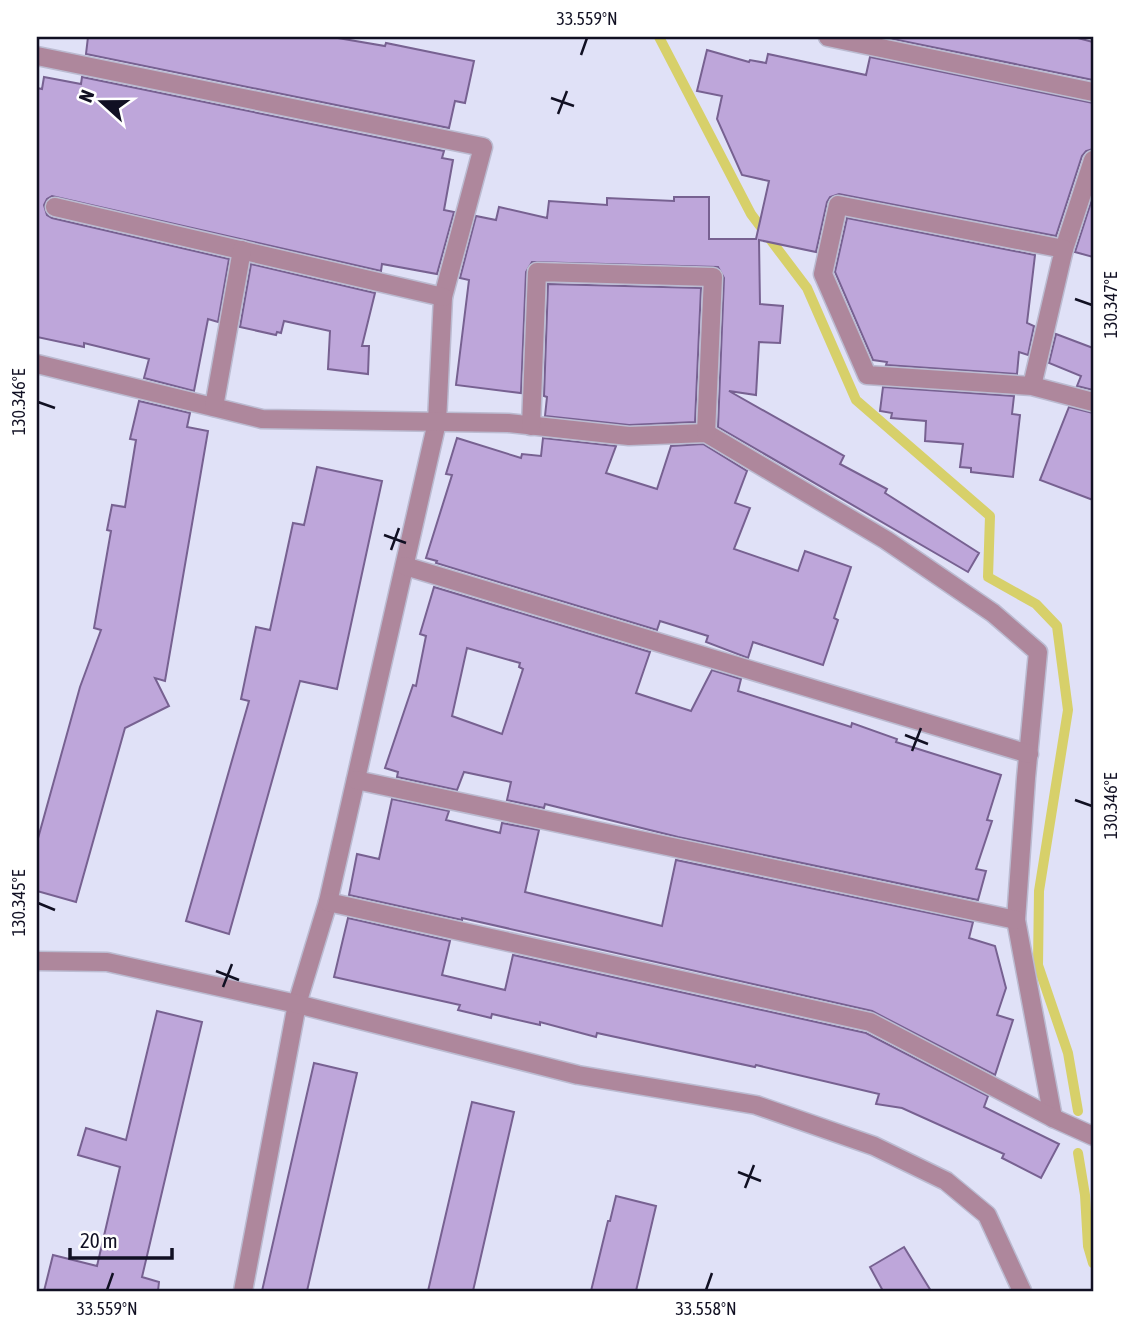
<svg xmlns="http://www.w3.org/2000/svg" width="1130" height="1328" viewBox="0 0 1130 1328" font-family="'Asap Condensed',sans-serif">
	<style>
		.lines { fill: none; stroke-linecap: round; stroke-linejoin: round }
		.stream { stroke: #d7d06a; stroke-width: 10 }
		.building { fill: #bea6da; stroke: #776191; stroke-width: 2; fill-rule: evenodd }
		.minor-casing { stroke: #bbbbd1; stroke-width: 21 }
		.minor { stroke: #ae879c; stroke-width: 18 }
		.ticks { fill: none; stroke: #111023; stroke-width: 2.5 }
		.neatline { fill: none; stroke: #111023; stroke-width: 2.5 }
		.ticks-label { font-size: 18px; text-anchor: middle; fill: #111023 }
	</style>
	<rect width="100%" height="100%" fill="#e0e1f7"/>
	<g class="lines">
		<g class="stream">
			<path d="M659,37L751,214L807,288L856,400L990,516L988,577L1036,604L1057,626L1068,710L1039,891L1038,965L1068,1053L1078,1111"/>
			<path d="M1078,1153L1085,1195L1088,1246L1093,1263"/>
		</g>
	</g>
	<g class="building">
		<path d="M88,37H332L385,46L386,43L474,61L465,103L455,101L449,128L86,54Z"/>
		<path d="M883,37H1074L1093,42V80Z"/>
		<path d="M707,50L749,62L750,60L766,63L768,54L866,75L870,57L1093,103V149L1086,151L1082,156L1056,236L839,194L830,197L827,202L816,252L759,240L760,304L783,306L780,343L759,342L756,395L729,391L844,456L840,464L887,489L885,493L979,553L968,572L718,427L724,278L718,267L532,262L526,272L521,393L456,385L469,280L460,278L476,216L496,220L499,207L547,218L549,201L607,205V198L674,201V197H709V239H756L769,181L742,175L717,119L722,96L697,91Z"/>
		<path d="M44,77L81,84L82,77L444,151L442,158L453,160L444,210L454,212L437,274L382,264L381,271L52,196L47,199L44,205L47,215L52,218L229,259L218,322L208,319L194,391L144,378L149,359L84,343V347L37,337V88L42,89Z"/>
		<path d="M1093,196V257L1075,252Z"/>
		<path d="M847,218L1035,255L1027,323L1034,326L1028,355L1019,352L1017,374L886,365L887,362L873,360L835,272Z"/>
		<path d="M251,264L375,293L362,346H369L368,374L328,369L330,331L284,321L281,333L277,332L276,335L240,327Z"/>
		<path d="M548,284L701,288L695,422L629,425L545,416L547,397L544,396Z"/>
		<path d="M1056,334L1093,348V390L1077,386L1081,376L1049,363Z"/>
		<path d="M883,387L1014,396L1012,414L1020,415L1013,477L971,472V468L960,467L963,444L925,441L926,421L891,418L892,413L880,411Z"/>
		<path d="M139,401L190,413L187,427L208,431L165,681L155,678L169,706L125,728L76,902L37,891V842L80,687L101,630L94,628L111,531L107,530L112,505L125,507L136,440L130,439Z"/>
		<path d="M1069,407L1093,413V500L1040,480Z"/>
		<path d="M457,438L521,458L522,454L541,456L543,438L616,446L606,473L657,489L671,446L703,444L747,471L735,503L750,508L734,549L798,571L805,551L851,567L834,618L838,620L823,665L753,642L748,658L706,642L708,636L660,621L657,630L436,563L437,561L426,558L452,475L446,474Z"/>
		<path d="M317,467L382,481L337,689L300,681L229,934L186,921L249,701L241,699L256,627L270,630L293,523L304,525Z"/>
		<path d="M434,587L650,652L636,693L691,711L712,670L741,679L738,691L851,727L852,723L897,739L896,742L1001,775L987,820L992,821L976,869L986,871L978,900L678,837L545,804L544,808L507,800L511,782L464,772L457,790L397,777L398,772L385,768L413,685L416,686L426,636L420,634ZM467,648L520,663L519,667L523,669L502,734L452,716Z"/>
		<path d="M392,799L449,811L446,820L500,833L502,823L539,830L525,892L662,926L676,860L973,922L969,938L995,946L1006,988L997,1015L1013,1020L995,1075L872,1011L462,918V920L349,895L357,854L379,859Z"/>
		<path d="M348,918L450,941L442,975L505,990L513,955L866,1033L988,1096L984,1107L1059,1144L1041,1178L1002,1158L1004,1154L902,1108L876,1104L879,1094L756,1065L755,1067L597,1033L596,1037L540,1022V1025L492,1014L491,1018L458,1010L460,1005L334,977Z"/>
		<path d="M157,1011L202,1022L142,1277L159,1282L158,1291H44L53,1255L97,1266L120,1167L78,1155L86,1128L126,1140Z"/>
		<path d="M314,1063L357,1073L307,1291H262Z"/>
		<path d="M472,1102L514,1112L473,1291H428Z"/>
		<path d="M616,1196L656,1206L636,1291H591L608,1221H610Z"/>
		<path d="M904,1247L931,1291H883L870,1267Z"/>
	</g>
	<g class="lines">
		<defs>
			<g id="minor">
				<path d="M828,37L1093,92"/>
				<path d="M37,56L483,147L443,297L437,422L328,902L297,1004L243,1291"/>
				<path d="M55,207L443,297"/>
				<path d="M1064,249L1093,160"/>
				<path d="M37,364L262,419L508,423L629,436L706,433L886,540L993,613L1038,652L1026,778L1016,920L1053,1118"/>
				<path d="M1032,386L1064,249L838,205L823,274L867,375L1032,386L1093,402"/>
				<path d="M214,407L242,250"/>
				<path d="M531,426L537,272L713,277L706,433"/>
				<path d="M405,566L1029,754"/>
				<path d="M356,780L1016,920"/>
				<path d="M328,902L870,1022L1053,1118L1093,1136"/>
				<path d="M37,961L107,962L297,1004L578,1075L756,1105L874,1146L946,1181L987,1215L1022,1291"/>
			</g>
		</defs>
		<use href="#minor" class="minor-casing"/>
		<use href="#minor" class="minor"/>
	</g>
	<path class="ticks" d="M581,55L587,38M551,98L574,106M558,114L567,91M1075,299L1092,305M38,402L55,408M384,535L406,543M391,550L399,528M905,735L928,744M912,751L921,728M1075,800L1092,806M38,903L55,910M216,971L239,980M223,987L232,964M738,1172L761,1181M745,1188L754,1165M107,1290L113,1273M706,1290L712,1273"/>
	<rect width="1130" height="1328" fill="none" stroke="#ffffff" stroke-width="77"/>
	<g transform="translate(102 102) rotate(291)" stroke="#ffffff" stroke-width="5" paint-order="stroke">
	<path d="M0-5L12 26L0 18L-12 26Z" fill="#111023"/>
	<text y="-10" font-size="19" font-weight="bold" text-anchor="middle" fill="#111023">N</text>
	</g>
	<path d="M70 1248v10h102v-10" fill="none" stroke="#111023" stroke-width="3.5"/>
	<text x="80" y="1248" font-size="21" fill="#111023" stroke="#ffffff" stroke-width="5" paint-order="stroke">20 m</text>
	<rect x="38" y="38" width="1054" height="1252" class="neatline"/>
	<g class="ticks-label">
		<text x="587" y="25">33.559°N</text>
		<text transform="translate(1111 305) rotate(-90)" y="6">130.347°E</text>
		<text transform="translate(19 402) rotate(-90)" y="6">130.346°E</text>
		<text transform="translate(1111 806) rotate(-90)" y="6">130.346°E</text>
		<text transform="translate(19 903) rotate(-90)" y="6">130.345°E</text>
		<text x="107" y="1315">33.559°N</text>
		<text x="706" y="1315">33.558°N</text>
	</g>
</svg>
